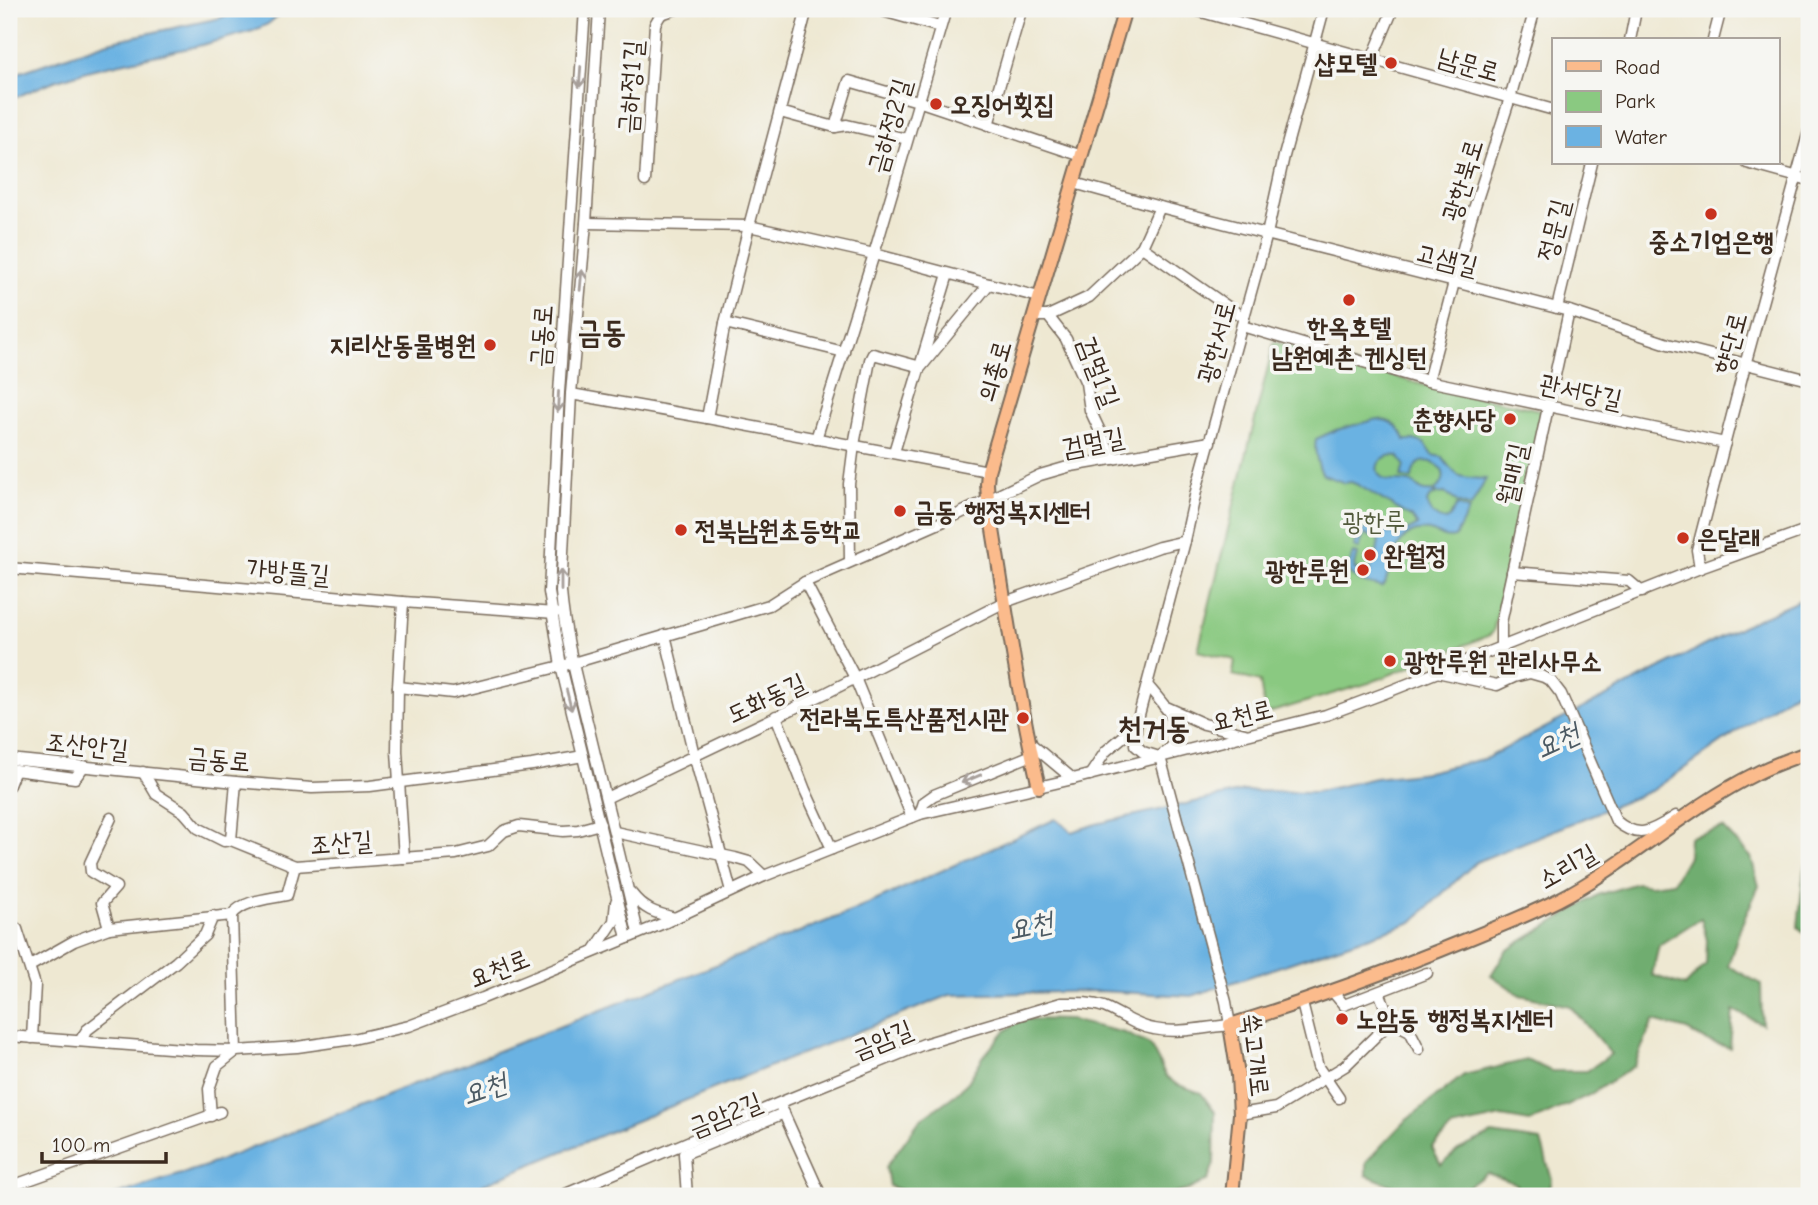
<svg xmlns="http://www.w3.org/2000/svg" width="1818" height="1205" viewBox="0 0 1818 1205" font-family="'Comic Neue','Poor Story',sans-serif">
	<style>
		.green { fill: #8ac981; stroke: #627a50; stroke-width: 2 }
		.forest { fill: #6fad6f; stroke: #556c46; stroke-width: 2; fill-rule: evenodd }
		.water { fill: #6bb2e2; stroke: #536e80; stroke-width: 2 }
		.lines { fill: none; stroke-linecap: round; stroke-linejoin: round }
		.minor-casing { stroke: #7a6c5d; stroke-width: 13 }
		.major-casing { stroke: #7a6c5d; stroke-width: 16 }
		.minor { stroke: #fff; stroke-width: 10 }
		.major { stroke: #fbbb8c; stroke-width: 12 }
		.oneway { stroke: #a79f9a }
		.poi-dot { fill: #c8321e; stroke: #f6f6f2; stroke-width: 2.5 }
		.labels { text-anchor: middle; stroke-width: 7; stroke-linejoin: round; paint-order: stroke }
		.poi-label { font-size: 26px; font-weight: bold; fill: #3b2a1e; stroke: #f6f6f2; text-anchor: start }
		.street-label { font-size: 26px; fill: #3b2a1e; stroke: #f6f6f2 }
		.park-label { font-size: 26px; fill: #535a3c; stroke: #f6f6f2 }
		.water-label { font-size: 28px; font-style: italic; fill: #4c5a63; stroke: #f6f6f2 }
		.quarter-label { font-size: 30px; font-weight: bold; fill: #3b2a1e; stroke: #f6f6f2 }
	</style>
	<rect width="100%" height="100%" fill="#f6f6f2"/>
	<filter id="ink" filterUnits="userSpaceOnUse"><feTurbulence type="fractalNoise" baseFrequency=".0143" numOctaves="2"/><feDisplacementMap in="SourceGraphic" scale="14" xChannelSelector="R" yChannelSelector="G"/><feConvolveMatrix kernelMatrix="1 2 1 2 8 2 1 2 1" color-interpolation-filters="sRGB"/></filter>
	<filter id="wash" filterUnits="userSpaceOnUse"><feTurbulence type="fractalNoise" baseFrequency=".00686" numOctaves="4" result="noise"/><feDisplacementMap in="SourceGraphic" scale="28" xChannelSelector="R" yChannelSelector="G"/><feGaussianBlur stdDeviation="1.57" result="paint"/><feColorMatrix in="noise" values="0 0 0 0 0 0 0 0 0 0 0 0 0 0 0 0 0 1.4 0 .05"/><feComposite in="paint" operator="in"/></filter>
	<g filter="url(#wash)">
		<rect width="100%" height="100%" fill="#eee8d2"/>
		<path class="green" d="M1274,342L1427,386L1540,410L1543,414L1493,632L1490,635L1369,683L1265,714L1260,682L1233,675L1235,660L1198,651Z"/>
		<g class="forest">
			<path d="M1723,828L1751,857L1759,886L1740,928L1728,966L1761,984L1762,1024L1733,1010L1730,1048L1707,1041L1687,1030L1653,1021L1634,1066L1589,1095L1530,1122L1501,1117L1452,1128L1432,1148L1441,1165L1458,1150L1492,1134L1541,1141L1552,1180L1548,1196H1512L1517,1184L1487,1173L1456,1196H1414L1409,1192L1366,1175V1162L1404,1122L1464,1075L1527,1060L1551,1071H1587L1611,1054L1570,1006L1520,995L1491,975L1506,951L1598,895L1637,883L1650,885L1673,882L1688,856L1689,837ZM1701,918L1707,940L1706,964L1685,986L1652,975L1659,945Z"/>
			<path d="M1809,860V937L1798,927L1804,869Z"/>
			<path d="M1022,1019L1070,1020L1125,1033L1150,1045L1166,1076L1176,1084L1201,1093L1215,1112L1214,1163L1208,1180L1188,1190L1164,1196H934L931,1195L911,1194L889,1186L886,1167L920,1120L952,1097L968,1082L983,1057L1004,1032Z"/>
		</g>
		<g class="water">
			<path d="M240,9H286L268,24L253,31L198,46L94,69L54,81L9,100V76L108,42L220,18Z"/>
			<path d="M1377,419C1392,420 1400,427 1405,440H1414L1424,443L1432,455L1442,457C1458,480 1459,477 1486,479L1471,507L1459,503L1445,493L1437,494L1435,490C1463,470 1414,443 1412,479L1401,477L1404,465L1398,456C1382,452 1369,469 1384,479C1392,484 1403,478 1412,483C1421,488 1419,492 1432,491L1435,495L1430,497L1427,502C1429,512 1436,519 1446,520L1450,517L1457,505L1469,510L1455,537C1444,540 1439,533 1429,531C1397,525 1392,563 1385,584L1382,587C1369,584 1354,582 1348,570L1353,553L1358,554L1354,569L1369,574L1373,560H1376L1379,539L1364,534L1359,549L1354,547L1361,530C1374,524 1383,534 1396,534C1403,534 1412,528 1418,525L1412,518L1358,485L1351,482L1345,483L1323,475C1317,465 1314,450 1316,439L1336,430Z"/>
			<path d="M1809,596V684L1800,688L1653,790L1476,862L1412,922L1192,996L1099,991L950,995L713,1089L455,1196H113L206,1166L855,910L1056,819L1072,832L1096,824L1244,791L1315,792L1375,778L1427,772L1487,758L1742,626Z"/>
		</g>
	</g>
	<g filter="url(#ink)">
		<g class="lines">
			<defs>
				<g id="minor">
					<path d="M585,9L559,393L549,592L561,666L627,938"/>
					<path d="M599,9L586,223L571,394L561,592C565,640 579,687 590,734C606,801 623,867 638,933"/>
					<path d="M875,9L940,27"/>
					<path d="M1191,9L1554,110"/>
					<path d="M1629,9L1635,15L1630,40"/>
					<path d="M1713,40L1721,9"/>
					<path d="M1372,59L1393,9"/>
					<path d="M780,112L835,127L847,125L907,139"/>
					<path d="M988,125L1021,11"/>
					<path d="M835,127L849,81L918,101L1082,156"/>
					<path d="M1747,163L1809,180"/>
					<path d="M645,181L655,24L661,14L676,9"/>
					<path d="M1074,183L1160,207L1569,311L1668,344L1809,380"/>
					<path d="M586,223L749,226L874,254L1039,297"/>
					<path d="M1142,247L1244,318"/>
					<path d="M1557,308L1592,163"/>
					<path d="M1034,316H1048L1066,339L1086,383L1090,410L1113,459"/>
					<path d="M1048,316L1089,297L1142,247L1160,207"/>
					<path d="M725,323L844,352"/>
					<path d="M1242,326L1428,381L1471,218L1510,98L1535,9"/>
					<path d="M1428,381L1725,443"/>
					<path d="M571,394L707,418L988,471"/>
					<path d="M707,418L725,323L749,226L807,9"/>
					<path d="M816,439L874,254L946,9"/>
					<path d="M894,452L948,274"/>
					<path d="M850,561L849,484L854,445L870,360L873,354L921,367L989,284"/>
					<path d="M9,568L403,602L555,613"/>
					<path d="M1700,568L1697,550L1745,365L1809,131"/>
					<path d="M1512,572L1629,581L1642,592"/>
					<path d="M805,582L855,678L912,817"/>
					<path d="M403,602L398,687L397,751L404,858"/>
					<path d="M665,635L694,755L731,891"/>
					<path d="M1501,646V623L1569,311"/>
					<path d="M1437,672L1497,685L1514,677L1530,673L1544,677L1551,681L1561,694L1616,821C1639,841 1653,830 1676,816"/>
					<path d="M1147,685C1156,696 1181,722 1177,737C1175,745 1169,750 1163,754"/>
					<path d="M398,687L453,693L573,663L769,605L805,582L944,521L1040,475L1071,466L1210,442"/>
					<path d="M1164,706L1204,724L1245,734"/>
					<path d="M776,716L805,790L832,849"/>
					<path d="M1030,743L1073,779"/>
					<path d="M1156,756L1143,752L1135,745L1136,726L1185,541L1197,487L1267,234L1284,156L1324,9"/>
					<path d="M9,759L236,782L312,788L370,786L532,765L583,756"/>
					<path d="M143,772L156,794L184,812L198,828L224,841L231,840L295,866L456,854L488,846L504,831L519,826L563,831L578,830L600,824"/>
					<path d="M1090,775L1106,751L1136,726"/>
					<path d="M9,785L15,770L75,778L84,766"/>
					<path d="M606,798L828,692L1005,602L1159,547L1185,541"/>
					<path d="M920,814L924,802L934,795L1032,755"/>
					<path d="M615,832L735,858L749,862L764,876"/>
					<path d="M231,840L236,782"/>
					<path d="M631,893C644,910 655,913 675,918"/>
					<path d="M9,923L17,929L35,985L32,1038"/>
					<path d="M109,928L102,903L116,887L91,872L90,863L111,818"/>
					<path d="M594,951L614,921L616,902"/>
					<path d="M30,966L74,941L109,928L232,915C243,900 270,899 287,895L295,866"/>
					<path d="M1333,992L1344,1005L1427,973"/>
					<path d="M1379,992L1391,1021L1410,1031L1419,1049"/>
					<path d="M1302,1003L1318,1067L1339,1098"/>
					<path d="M9,1036L196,1050L236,1051L297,1047L353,1039L409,1026L483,998L664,923L764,876L920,814L1073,779L1326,715L1385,693L1700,568L1809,529"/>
					<path d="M80,1041L87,1030L176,962L205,935L213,916"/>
					<path d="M781,1107L821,1196"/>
					<path d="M1240,1114L1276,1108L1345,1066L1391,1021"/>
					<path d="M211,1116L209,1089L217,1066L236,1051L232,915"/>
					<path d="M9,1187L220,1112"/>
					<path d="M561,1196L779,1103L924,1044L1061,1003C1075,1003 1090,1002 1104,1007C1121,1014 1135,1026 1154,1029C1178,1034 1206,1027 1230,1025L1226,1002L1160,757"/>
					<path d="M687,1196L684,1154L784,1113"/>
				</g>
				<g id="major">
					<path d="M1039,787C1017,692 1004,595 988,499L987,484L988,471L1125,9"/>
					<path d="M1232,1196L1240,1114L1238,1075L1230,1025C1302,1003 1371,978 1441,950C1480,934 1520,919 1558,900C1627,864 1686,808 1755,774C1772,765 1791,759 1809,752"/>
				</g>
			</defs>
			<use href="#minor" class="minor-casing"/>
			<use href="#major" class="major-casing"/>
			<use href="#minor" class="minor"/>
			<use href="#major" class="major"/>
		</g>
		<defs><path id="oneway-shaft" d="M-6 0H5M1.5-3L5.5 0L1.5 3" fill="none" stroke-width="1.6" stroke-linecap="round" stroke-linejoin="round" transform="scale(1.75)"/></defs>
		<g class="oneway">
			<use href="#oneway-shaft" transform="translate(580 77) rotate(94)"/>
			<use href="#oneway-shaft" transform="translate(581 280) rotate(-85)"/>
			<use href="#oneway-shaft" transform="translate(558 402) rotate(93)"/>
			<use href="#oneway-shaft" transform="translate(561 580) rotate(-90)"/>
			<use href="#oneway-shaft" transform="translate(569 700) rotate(76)"/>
			<use href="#oneway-shaft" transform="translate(971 779) rotate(157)"/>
		</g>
	</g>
	<g class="poi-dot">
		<circle cx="1391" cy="63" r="7"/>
		<circle cx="936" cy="104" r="7"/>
		<circle cx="1711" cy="214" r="7"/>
		<circle cx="1349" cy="300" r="7"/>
		<circle cx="490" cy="345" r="7"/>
		<circle cx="1510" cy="419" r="7"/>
		<circle cx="900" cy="511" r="7"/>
		<circle cx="681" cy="530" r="7"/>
		<circle cx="1683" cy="538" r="7"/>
		<circle cx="1370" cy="555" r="7"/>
		<circle cx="1363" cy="570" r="7"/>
		<circle cx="1390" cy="661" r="7"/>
		<circle cx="1023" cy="718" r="7"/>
		<circle cx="1342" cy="1019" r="7"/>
	</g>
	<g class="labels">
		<g class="poi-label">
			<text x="1377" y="72" text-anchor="end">샵모텔</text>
			<text x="950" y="113">오징어횟집</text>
			<text x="1711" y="250" text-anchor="middle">중소기업은행</text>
			<text x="1349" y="336" text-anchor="middle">한옥호텔<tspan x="1349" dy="30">남원예촌 켄싱턴</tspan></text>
			<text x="476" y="354" text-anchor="end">지리산동물병원</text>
			<text x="1496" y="428" text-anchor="end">춘향사당</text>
			<text x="914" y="520">금동 행정복지센터</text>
			<text x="695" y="539">전북남원초등학교</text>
			<text x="1697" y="547">은달래</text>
			<text x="1384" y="564">완월정</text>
			<text x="1349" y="579" text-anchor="end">광한루원</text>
			<text x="1404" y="670">광한루원 관리사무소</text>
			<text x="1009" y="727" text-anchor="end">전라북도특산품전시관</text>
			<text x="1356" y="1028">노암동 행정복지센터</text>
		</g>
		<g class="street-label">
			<text transform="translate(1469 64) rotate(16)" y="9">남문로</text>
			<text transform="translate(630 87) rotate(-86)" y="9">금하정1길</text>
			<text transform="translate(889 126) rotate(-74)" y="9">금하정2길</text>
			<text transform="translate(1462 180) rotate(-73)" y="9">광한북로</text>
			<text transform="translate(1553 230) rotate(-76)" y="9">정문길</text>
			<text transform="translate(1447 259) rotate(14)" y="9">고샘길</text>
			<text transform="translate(541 336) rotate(-86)" y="9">금동로</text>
			<text transform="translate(1216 342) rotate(-75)" y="9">광한서로</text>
			<text transform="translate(1730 343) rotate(-75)" y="9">향단로</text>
			<text transform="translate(994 371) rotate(-74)" y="9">의총로</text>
			<text transform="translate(1099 372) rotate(69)" y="9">검멀1길</text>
			<text transform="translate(1581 391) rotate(12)" y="9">관서당길</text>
			<text transform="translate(1093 442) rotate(-11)" y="9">검멀길</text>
			<text transform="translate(1512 474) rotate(-78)" y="9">월매길</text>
			<text transform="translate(288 571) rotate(5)" y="9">가방뜰길</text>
			<text transform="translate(766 698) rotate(-25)" y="9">도화동길</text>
			<text transform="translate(1242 715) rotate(-14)" y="9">요천로</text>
			<text transform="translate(87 745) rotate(6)" y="9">조산안길</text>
			<text transform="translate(219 759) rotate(5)" y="9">금동로</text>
			<text transform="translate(341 842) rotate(-4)" y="9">조산길</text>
			<text transform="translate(1567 866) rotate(-30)" y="9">소리길</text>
			<text transform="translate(499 968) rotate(-22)" y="9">요천로</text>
			<text transform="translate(882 1039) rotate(-22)" y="9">금암길</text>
			<text transform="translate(1256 1055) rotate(83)" y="9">쑥고개로</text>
			<text transform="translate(725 1114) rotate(-22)" y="9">금암2길</text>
		</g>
		<g class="park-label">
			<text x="1374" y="530">광한루</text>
		</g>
		<g class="water-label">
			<text transform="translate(1557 740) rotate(-25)" y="10">요천</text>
			<text transform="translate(1030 925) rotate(-12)" y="10">요천</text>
			<text transform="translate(484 1088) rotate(-19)" y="10">요천</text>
		</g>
		<g class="quarter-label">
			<text x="602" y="342">금동</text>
			<text x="1154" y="738">천거동</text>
		</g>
	</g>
	<rect width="1818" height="1205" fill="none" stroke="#f6f6f2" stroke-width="35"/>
	<rect x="1552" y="38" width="228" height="126" fill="#f6f6f2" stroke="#aba49d" stroke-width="2"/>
	<rect x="1566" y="61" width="35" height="10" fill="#fbbb8c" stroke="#aba49d" stroke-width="2"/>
	<text x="1615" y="74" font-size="21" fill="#3b2a1e">Road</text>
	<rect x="1566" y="91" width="35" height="21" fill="#8ac981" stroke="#aba49d" stroke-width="2"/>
	<text x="1615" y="108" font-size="21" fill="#3b2a1e">Park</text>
	<rect x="1566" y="126" width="35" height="21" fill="#6bb2e2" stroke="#aba49d" stroke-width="2"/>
	<text x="1615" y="144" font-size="21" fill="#3b2a1e">Water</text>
	<path d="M42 1152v10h124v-10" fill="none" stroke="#3b2a1e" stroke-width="3.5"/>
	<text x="52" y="1152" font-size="21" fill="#3b2a1e" stroke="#f6f6f2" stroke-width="5" paint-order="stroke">100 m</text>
</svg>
